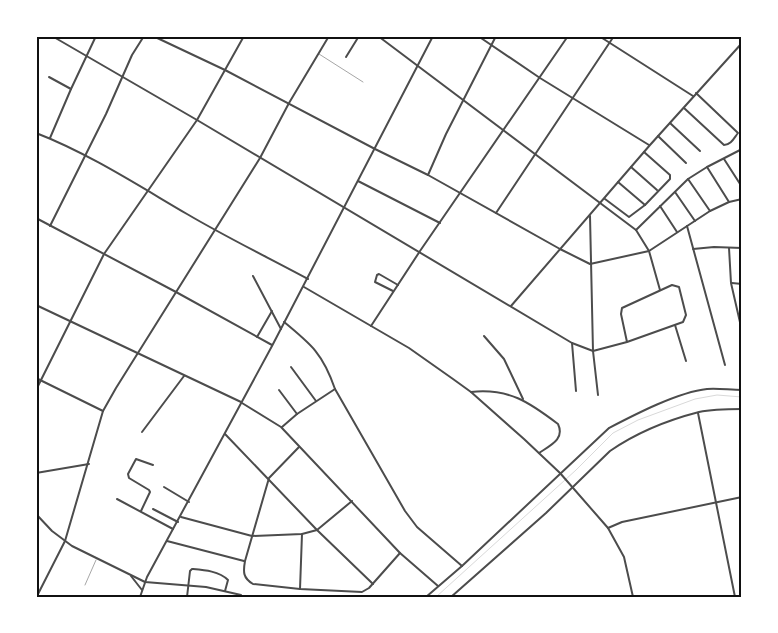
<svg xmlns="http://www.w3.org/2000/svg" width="778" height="633" viewBox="0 0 778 633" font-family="Overpass,sans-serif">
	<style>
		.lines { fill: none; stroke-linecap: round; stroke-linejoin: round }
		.stream { stroke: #d9d9d9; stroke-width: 1 }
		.service { stroke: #4c4c4c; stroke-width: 0.5 }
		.minor { stroke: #4c4c4c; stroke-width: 2 }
		.tertiary { stroke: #4c4c4c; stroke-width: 2 }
		.neatline { fill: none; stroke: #111; stroke-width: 2 }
	</style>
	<rect width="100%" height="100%" fill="#fff"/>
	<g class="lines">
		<path class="stream" d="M436,597L576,470L613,433L638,420L695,399L717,395L742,397"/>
		<g class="service">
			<path d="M319,54L363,82"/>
			<path d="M85,585L96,560"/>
		</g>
		<g class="minor">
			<path d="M52,36L197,120L572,343L593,351L627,342L683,322L686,315L679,287L672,285L622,308L621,314L627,342"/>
			<path d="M153,36L225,70L375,149L428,175L560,249L590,264L649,251L710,211L729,202L742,199"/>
			<path d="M378,36L636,230L649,251L660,290"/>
			<path d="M478,36L540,78L649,145"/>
			<path d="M599,36L693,96"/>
			<path d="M346,57L359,36"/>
			<path d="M49,77L71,89"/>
			<path d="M684,108L724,145C731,145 734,138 738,133L696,93"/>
			<path d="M670,123L700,151"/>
			<path d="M36,133C88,153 139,186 187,214C226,237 267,257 308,279"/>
			<path d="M658,136L686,163"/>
			<path d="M50,138L71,89L96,36"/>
			<path d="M724,159L742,187"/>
			<path d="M631,167L657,190"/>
			<path d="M707,167L729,202"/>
			<path d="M428,175L446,134L496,36"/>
			<path d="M688,179L710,211"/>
			<path d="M358,181L440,223"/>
			<path d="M618,182L645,205"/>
			<path d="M675,192L695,221"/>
			<path d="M605,199L629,217L645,205L670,179V175L644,152"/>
			<path d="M660,206L677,232"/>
			<path d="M496,213L614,36"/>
			<path d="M590,216L593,351L598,395"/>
			<path d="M36,218L176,292L272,345"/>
			<path d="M50,226L106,114L132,55L144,36"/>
			<path d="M687,226L725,365"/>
			<path d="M636,230L688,179L707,167L742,149"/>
			<path d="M729,248L731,283L742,331"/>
			<path d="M693,249L714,247L742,248"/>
			<path d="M253,276L281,329"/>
			<path d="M732,283L742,284"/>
			<path d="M393,291L375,282L377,275L379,274L398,285"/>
			<path d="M511,306L650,145L742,43"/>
			<path d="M284,322C312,345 323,354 335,389L405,511L417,527L462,566"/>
			<path d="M675,325L686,361"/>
			<path d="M371,326L420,251L568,36"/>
			<path d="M484,336L504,359L523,399"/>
			<path d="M257,337L272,311"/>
			<path d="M572,343L576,391"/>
			<path d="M291,367L316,401"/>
			<path d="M36,378L103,411"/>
			<path d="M36,390L104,254L197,120L244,36"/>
			<path d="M279,390L297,414"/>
			<path d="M471,392C509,388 529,402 558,424C565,439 551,445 539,453"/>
			<path d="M242,403L281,427L400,553L438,586"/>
			<path d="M698,413L735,597"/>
			<path d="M282,427L297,414L335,389"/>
			<path d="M142,432L184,376"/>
			<path d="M225,434L317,530L373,584"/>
			<path d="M299,447L269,478L245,561C243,572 243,578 253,584L300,589L362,592L369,588L400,553"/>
			<path d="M36,473L89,464"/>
			<path d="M164,487L189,502"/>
			<path d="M117,499L173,529"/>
			<path d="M153,509L178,522"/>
			<path d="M141,511L150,492L149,490L129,478L128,474L136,459L153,465"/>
			<path d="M36,514L52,531L72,546L145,582L206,587L241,595L242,597"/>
			<path d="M181,517L252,536L302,534L317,530L352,501"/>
			<path d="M167,541L244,561"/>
			<path d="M131,576L142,590"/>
			<path d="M300,589L302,534"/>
			<path d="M37,596L65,541L103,411L116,388L260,158L289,103L329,36"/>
			<path d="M187,597L190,571L192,569C204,570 219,571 228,580L225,591"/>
		</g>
		<g class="tertiary">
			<path d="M304,287L409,348L453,379L471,392L524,439L560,473L608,528L624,557L633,597"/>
			<path d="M36,305L241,402"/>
			<path d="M608,528L622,522L742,497"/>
			<path d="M140,597L147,577L272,346L433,36"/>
			<path d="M426,597L462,566L609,428C634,415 678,392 707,389C718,388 730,390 742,390"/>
			<path d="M451,597L546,513L610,451C636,433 668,420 699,412C713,409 728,409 742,409"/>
		</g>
	</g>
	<rect width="778" height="633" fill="none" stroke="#ffffff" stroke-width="75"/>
	<rect x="38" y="38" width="702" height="558" class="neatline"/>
</svg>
